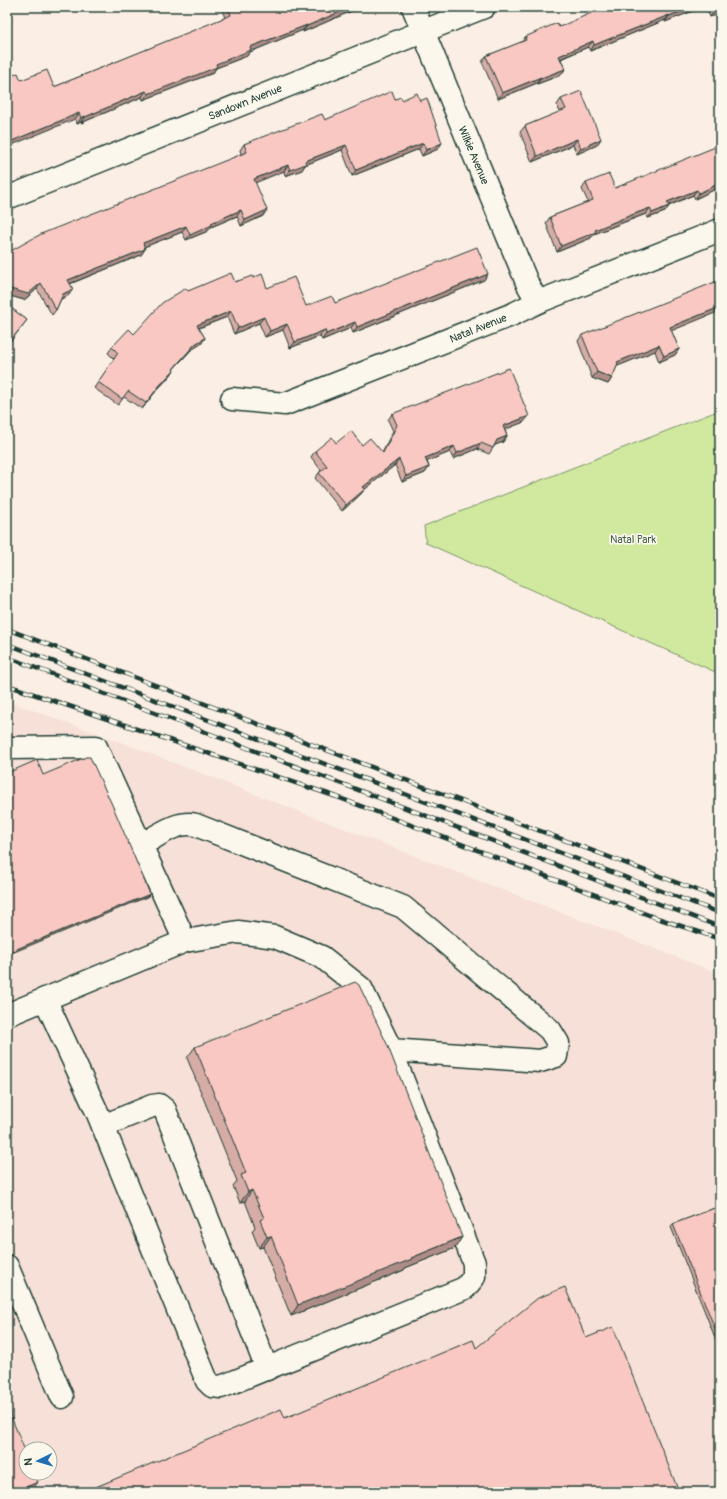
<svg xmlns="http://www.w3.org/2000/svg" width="727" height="1499" viewBox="0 0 727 1499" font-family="Pangolin,sans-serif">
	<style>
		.built { fill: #f6e0d7; fill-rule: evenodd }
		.green { fill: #d1e99f; stroke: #78936a }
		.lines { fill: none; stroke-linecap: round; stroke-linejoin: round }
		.minor-casing { stroke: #1f3d34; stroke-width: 25 }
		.minor { stroke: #fbf7ec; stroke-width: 22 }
		.rail-casing { stroke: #1f3d34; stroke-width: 4.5 }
		.rail { stroke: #fbf7ec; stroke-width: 3; stroke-dasharray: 9; stroke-linecap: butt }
		.wall { fill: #d6aca7; stroke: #1f3d34 }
		.shaded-wall { fill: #ae8c88; stroke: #1f3d34 }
		.building { fill: #f9c8c2; stroke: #1f3d34 }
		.labels { text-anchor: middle; stroke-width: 3.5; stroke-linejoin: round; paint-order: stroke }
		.street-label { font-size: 11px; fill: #1f3d34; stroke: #fbf7ec }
		.park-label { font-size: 11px; fill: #435f49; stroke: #fbf7ec }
	</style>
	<rect width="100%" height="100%" fill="#fbeee4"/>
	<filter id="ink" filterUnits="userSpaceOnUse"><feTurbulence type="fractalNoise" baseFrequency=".025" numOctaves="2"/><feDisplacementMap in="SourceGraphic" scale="8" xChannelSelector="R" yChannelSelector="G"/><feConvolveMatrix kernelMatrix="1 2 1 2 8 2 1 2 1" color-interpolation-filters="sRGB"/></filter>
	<g filter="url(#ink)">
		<path class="built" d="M7,701L120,742L720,974V1492H7ZM26,1449H50V1473H26Z"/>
		<path class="green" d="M720,410V674L426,543L424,526Z"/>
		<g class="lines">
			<defs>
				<g id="minor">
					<path d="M413,7L528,285L538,302"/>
					<path d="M7,198L484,7"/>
					<path d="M232,399L285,404L511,315L538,302L720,230"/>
					<path d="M7,748L96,747L185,941L7,1015"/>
					<path d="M141,845C158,836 177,820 196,825L403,907L550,1030L558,1043L556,1056L540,1061L391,1050L361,988L322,957L275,937L238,932L185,941"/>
					<path d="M45,999L98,1114L207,1381L212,1386L221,1387L465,1288L474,1277V1263L391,1050"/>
					<path d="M103,1126L152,1106L159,1105L165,1110L267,1369"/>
					<path d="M7,1266L62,1397"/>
				</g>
			</defs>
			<use href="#minor" class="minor-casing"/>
			<use href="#minor" class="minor"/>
			<defs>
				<g id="rail">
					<path d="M7,629L720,899"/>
					<path d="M7,644L720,913"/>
					<path d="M7,657L720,927"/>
					<path d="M7,685L337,797L654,917L720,939"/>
				</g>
			</defs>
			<use href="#rail" class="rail-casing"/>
			<use href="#rail" class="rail"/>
		</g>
		<g class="wall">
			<path d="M221,7H361L303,32V30L250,52L247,56L216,68L213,73L143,100L142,97L81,123V122L77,124L75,119L21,80L54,87L225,18Z"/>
			<path d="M703,7L665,22V20L590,51L588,47L561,59L565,69L561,75L537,84V83L498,99L482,62L486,56L522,42L525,37L559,27Z"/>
			<path d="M706,7H720V13L710,17Z"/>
			<path d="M395,99L402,100L438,149L422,156L419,149L352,176L342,150L305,165L302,170L285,176L284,171L255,182L263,216L241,226L237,216L211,227L208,231L186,240L182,232L144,247L145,249L141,255L70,284L69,295L61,299L56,310L52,315L37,289L24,300L7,295L241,154L240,150L244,144Z"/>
			<path d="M561,99L597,145L577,154L573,145L532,162L520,132L525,126L560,112L557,105Z"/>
			<path d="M586,183L615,188L720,187L695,199L693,195L669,206L665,212L648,218L646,214L622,223L594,234L591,238L557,252L546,223L550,217L588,202L582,189Z"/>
			<path d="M253,278L267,288L306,306L335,303L484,280L353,333L351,328L322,340L320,336L290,348L283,330L265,337L259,323L234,334L227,317L199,328L205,338L201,344L191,350L173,369L174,370L170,376L156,391L142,409L124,397L118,405L94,388L114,359L108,353L112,347L134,334L188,291Z"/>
			<path d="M7,305L27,320L7,346Z"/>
			<path d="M671,330L679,349L675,355L659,362L655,351L617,366L612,378L608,384L592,378L578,341L582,335Z"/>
			<path d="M392,414L524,422L505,429L507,436L503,442L495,445L489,454L477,449L453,459L450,452L427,461L429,467L425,473L402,482L395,465L364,490L360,495L342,511L315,478L319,473L321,470L311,457L315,451L336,443L362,445L382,452L393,431L388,420Z"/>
			<path d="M195,1047L462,1237L455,1248L405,1268L404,1270L291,1316L263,1247L259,1248L252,1231L255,1227L245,1201L240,1203L233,1186L237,1181L187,1058Z"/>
			<path d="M720,1206V1350L671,1227L673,1224Z"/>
			<path d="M586,1338L679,1492H92L96,1487L476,1348Z"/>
		</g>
		<g class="shaded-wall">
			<path d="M351,7H361L303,32L307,26Z"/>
			<path d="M692,7H703L665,22L669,16Z"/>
			<path d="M720,9V13L710,17L714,11Z"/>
			<path d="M669,15L665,20L590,51L594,45Z"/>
			<path d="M307,25L303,30L250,52L247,56L216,68L213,73L143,100L148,94L250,47Z"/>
			<path d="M593,41L588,47L555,61L559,56Z"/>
			<path d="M565,69L561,75L537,84L541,78Z"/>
			<path d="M541,77L537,83L498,99L502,93Z"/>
			<path d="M146,91L142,97L81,123L85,117Z"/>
			<path d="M79,113L75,119L7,147V143Z"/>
			<path d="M85,116L81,122L77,124L81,118Z"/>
			<path d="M577,139L573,145L532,162L537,156Z"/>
			<path d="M601,139L597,145L577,154L581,148Z"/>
			<path d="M423,143L419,149L352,176L356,170Z"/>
			<path d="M442,143L438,149L422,156L426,150Z"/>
			<path d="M346,145L342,150L305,165L302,170L285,176L290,170L305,161Z"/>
			<path d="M288,165L284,171L250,185L254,179Z"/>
			<path d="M720,183V187L695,199L699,193Z"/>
			<path d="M697,190L693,195L663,208L667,202Z"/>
			<path d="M669,206L665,212L648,218L652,213Z"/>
			<path d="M650,208L646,214L622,223L594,234L591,238L557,252L561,246L595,230L626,217Z"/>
			<path d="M241,210L237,216L211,227L208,231L186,240L190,235L211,223Z"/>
			<path d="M267,210L263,216L241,226L245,220Z"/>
			<path d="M186,226L182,232L139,249L143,243Z"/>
			<path d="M145,249L141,255L64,286L68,280Z"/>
			<path d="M488,274L484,280L353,333L357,327Z"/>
			<path d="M41,283L37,289L24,300L7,295V288Z"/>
			<path d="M73,289L69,295L59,300L63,294Z"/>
			<path d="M720,307V311L666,333L670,327Z"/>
			<path d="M231,311L227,317L193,330L197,325Z"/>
			<path d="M264,317L259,323L234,334L238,328Z"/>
			<path d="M355,322L351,328L322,340L326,334Z"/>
			<path d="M287,324L283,330L265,337L270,331Z"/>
			<path d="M325,330L320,336L290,348L295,342Z"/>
			<path d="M205,338L201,344L191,350L168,375L173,369L195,344Z"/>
			<path d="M659,345L655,351L613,368L617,362Z"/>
			<path d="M679,349L675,355L659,362L664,356Z"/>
			<path d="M174,370L170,376L156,391L142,409L160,385Z"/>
			<path d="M597,372L612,378L608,384L592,378Z"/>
			<path d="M529,416L524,422L499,432L503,426Z"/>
			<path d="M507,436L503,442L493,446L497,440Z"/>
			<path d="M481,443L477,449L453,459L457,453Z"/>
			<path d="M454,446L450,452L421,464L425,458Z"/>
			<path d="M399,459L395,465L364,490L360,495L342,511L346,505L363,487Z"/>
			<path d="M429,467L425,473L402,482L406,476Z"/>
			<path d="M150,894L147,897L7,955V953Z"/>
			<path d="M252,1190L245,1201L240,1203L248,1192Z"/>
			<path d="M271,1236L263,1247L259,1248L267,1237Z"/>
			<path d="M462,1237L455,1248L405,1268L404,1270L291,1316L298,1305Z"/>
			<path d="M38,1482L31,1492H14Z"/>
		</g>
		<g class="building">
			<path d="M228,7H351L307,26V25L250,47L251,50L216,64L217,67L148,94L146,91L85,117V116L81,118L79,113L7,143V77L18,73L21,80L47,70L54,87L231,15Z"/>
			<path d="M605,7H692L669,16V15L594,45L593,41L559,56L565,69L541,78V77L502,93L486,56L526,40L525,37L534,33L557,23L559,27Z"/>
			<path d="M713,7H720V9L714,11Z"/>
			<path d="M392,91L395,99L401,97L402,100L417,93L420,101L427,98L442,143L426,150L423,143L356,170L346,145L305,161L306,164L290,170L288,165L254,179L267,210L245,220L241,210L211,223L212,225L190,235L186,226L143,243L145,249L68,280L73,289L63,294L56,310L41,283L28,294L7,288V253L41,234L247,152L244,144L322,114L325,120Z"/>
			<path d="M581,91L601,139L581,148L577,139L537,156L525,126L566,109L561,99Z"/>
			<path d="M720,145V183L699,193L697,190L667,202L669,206L652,213L650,208L626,217L595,230L596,232L561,246L550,217L593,200L586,183L609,174L615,188Z"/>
			<path d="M477,247L488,274L357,327L355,322L326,334L325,330L295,342L287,324L270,331L264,317L238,328L231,311L197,325L205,338L195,344L173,369L174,370L160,385L146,403L128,391L122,399L98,382L118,353L112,347L129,329L134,334L162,303L186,288L188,291L231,273L235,282L252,276L253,278L262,274L267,288L294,277L306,306L332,296L335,303Z"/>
			<path d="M720,280V307L670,327L679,349L664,356L659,345L617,362L618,364L612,378L597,372L582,335Z"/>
			<path d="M7,305L27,320L11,340L7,337Z"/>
			<path d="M509,368L529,416L503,426L507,436L497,440L493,448L481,443L457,453L454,446L425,458L429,467L406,476L399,459L363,487L365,489L346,505L319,473L327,466L315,451L332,437L336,443L351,431L362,445L370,438L383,453L397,425L392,414Z"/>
			<path d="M86,757H90L114,809L150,894L7,953V773L37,760L43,775Z"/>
			<path d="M355,982L359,985L387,1044L462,1237L411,1258L412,1259L298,1305L271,1236L267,1237L260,1220L264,1218L252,1190L248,1192L241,1175L246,1173L195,1047Z"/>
			<path d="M720,1206V1341L673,1224Z"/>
			<path d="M565,1287L586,1338L613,1327L679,1492H98L96,1487L281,1409L285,1418L473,1340L476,1348L538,1298Z"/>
			<path d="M7,1407L26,1453V1473H34L38,1482L14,1492H7Z"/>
		</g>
	</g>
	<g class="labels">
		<g class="street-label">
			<text transform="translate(245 102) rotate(-22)" y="4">Sandown Avenue</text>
			<text transform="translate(474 155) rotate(67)" y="4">Wilkie Avenue</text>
			<text transform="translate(478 328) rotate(-22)" y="4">Natal Avenue</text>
		</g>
		<g class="park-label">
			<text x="633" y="543">Natal Park</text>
		</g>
	</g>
	<rect width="727" height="1499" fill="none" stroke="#fbf7ec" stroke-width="24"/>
	<rect x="12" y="12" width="703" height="1475" fill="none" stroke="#1f3d34" stroke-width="1.5" filter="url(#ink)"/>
	<g transform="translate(38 1461) rotate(265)"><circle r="19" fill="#fbf7ec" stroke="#a3ada2"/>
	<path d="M0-3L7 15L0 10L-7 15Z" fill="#1f6fb2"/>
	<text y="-6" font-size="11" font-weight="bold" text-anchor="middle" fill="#1f3d34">N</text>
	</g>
</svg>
